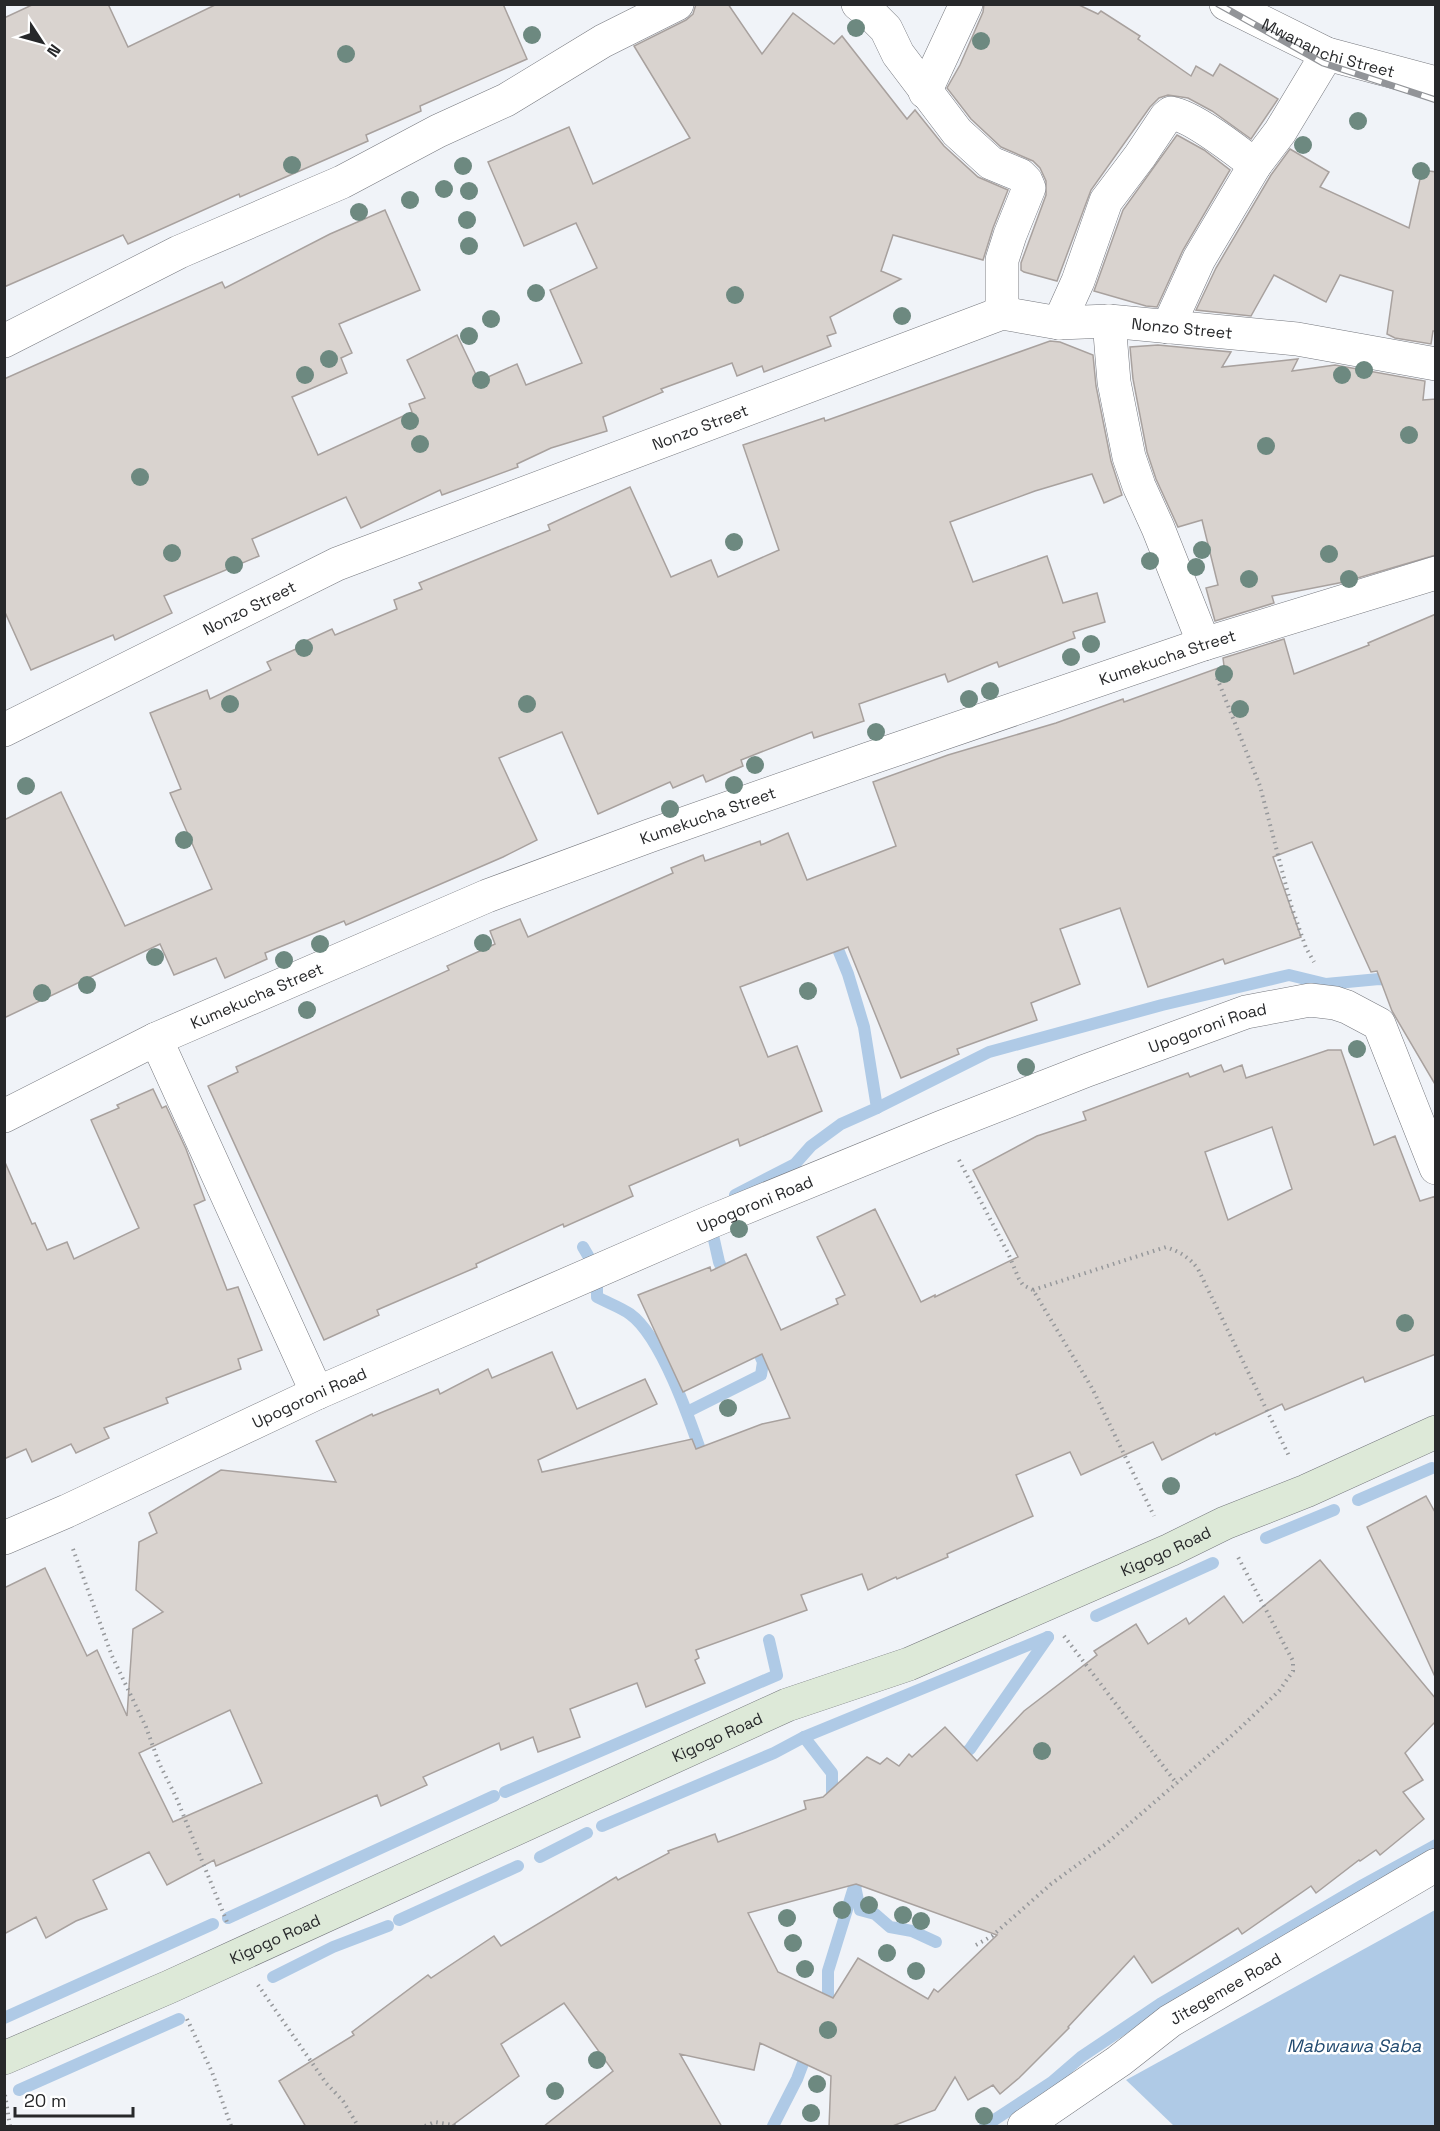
<svg xmlns="http://www.w3.org/2000/svg" width="1440" height="2131" viewBox="0 0 1440 2131" font-family="'Space Grotesk',sans-serif">
	<style>
		.water { fill: #afcae6 }
		.lines { fill: none; stroke-linecap: round; stroke-linejoin: round }
		.stream { stroke: #afcae6; stroke-width: 12 }
		.building { fill: #d9d3cf; stroke: #a8a19e; stroke-width: 1.5; fill-rule: evenodd }
		.street-casing { stroke: #75777d; stroke-width: 34 }
		.secondary-casing { stroke: #75777d; stroke-width: 34 }
		.path { stroke: #96989b; stroke-width: 4; stroke-dasharray: 1.5 4.5; stroke-linecap: butt }
		.street { stroke: #fff; stroke-width: 33 }
		.secondary { stroke: #dde9d8; stroke-width: 33 }
		.rail-casing { stroke: #929498; stroke-width: 7 }
		.rail { stroke: #fff; stroke-width: 4.5; stroke-dasharray: 14; stroke-linecap: butt }
		.tree { fill: #6d8980 }
		.labels { text-anchor: middle; stroke-width: 5; stroke-linejoin: round; paint-order: stroke }
		.street-label { font-size: 16px; fill: #27282a; stroke: #fff }
		.water-label { font-size: 18px; font-style: italic; fill: #214a70; stroke: #fff }
	</style>
	<rect width="100%" height="100%" fill="#f0f3f8"/>
	<path class="water" d="M1435,1910V2126H1174L1126,2080Z"/>
	<g class="lines">
		<g class="stream">
			<path d="M877,1108L989,1052L1162,1005L1289,975L1326,984L1379,979L1397,981"/>
			<path d="M735,1195L795,1164L811,1146L841,1124L877,1108L864,1027L848,974L833,937"/>
			<path d="M710,1222L719,1262L727,1280"/>
			<path d="M583,1247L597,1271V1297C608,1303 620,1307 630,1314C662,1337 691,1423 704,1461"/>
			<path d="M687,1412L761,1375L763,1362L753,1340"/>
			<path d="M1358,1500L1432,1468"/>
			<path d="M1266,1538L1334,1510"/>
			<path d="M1096,1616L1213,1563"/>
			<path d="M804,1737L832,1773V1804"/>
			<path d="M956,1761L970,1749L1048,1637"/>
			<path d="M505,1792L777,1675L769,1640"/>
			<path d="M602,1826L774,1753L804,1737L1048,1637"/>
			<path d="M540,1857L587,1833"/>
			<path d="M865,1873L855,1886L860,1910L875,1914L890,1927L912,1931L936,1942"/>
			<path d="M228,1918L494,1796"/>
			<path d="M399,1920L518,1866"/>
			<path d="M273,1977L333,1947L388,1926"/>
			<path d="M824,2012L828,2000V1971L854,1887"/>
			<path d="M4,2018L213,1924"/>
			<path d="M19,2090L179,2019"/>
			<path d="M773,2126L797,2079L808,2050"/>
			<path d="M985,2126L1052,2082L1081,2057L1160,2004L1363,1885L1436,1845"/>
		</g>
	</g>
	<g class="building">
		<path d="M34,4H108L128,47L217,4H503L527,59L420,106L421,111L366,135L368,141L240,197L239,194L128,244L123,235L4,287V18Z"/>
		<path d="M696,4H728L762,54L793,13L834,44L842,36L907,119L915,110L944,146L978,177L1008,190L993,228L983,260L893,235L881,271L901,279L830,317L836,333L827,336L831,346L764,372L762,366L737,376L732,363L661,389L663,392L603,417L607,431L551,448L517,464L518,467L442,495L440,490L361,528L346,497L252,539L259,556L164,596L172,613L115,640L113,635L31,670L4,610V379L222,282L225,288L330,234L385,210L420,290L339,324L352,353L341,358L347,373L292,397L318,455L412,412L409,404L425,398L407,360L457,335L479,381L517,364L526,385L582,363L550,290L597,268L576,223L524,246L488,162L569,127L593,184L690,138L634,46L686,20L693,14Z"/>
		<path d="M984,4H1077L1098,14L1101,11L1140,36L1138,39L1191,76L1196,66L1213,76L1220,64L1278,99L1251,139L1212,111L1188,98L1168,95L1159,98L1150,107L1091,190L1057,281L1024,272L1021,270V263L1046,195V181L1040,168L1033,161L1001,147L971,119L947,88L960,65L983,12Z"/>
		<path d="M1177,135L1204,150L1230,170L1183,250L1157,307L1146,306L1094,291L1123,210Z"/>
		<path d="M1290,149L1329,172L1320,187L1409,228L1422,170L1436,172V331H1433L1431,344L1395,338L1387,334L1393,291L1340,275L1326,302L1274,275L1251,316L1196,310L1216,268L1271,175Z"/>
		<path d="M1050,341L1060,342L1093,355L1096,386L1111,461L1122,495L1104,503L1092,474L1035,491L950,522L973,582L1047,556L1063,603L1097,593L1105,622L1073,632L1075,638L999,667L997,662L948,682L945,674L859,704L864,721L814,738L812,732L741,760L743,766L706,782L703,775L673,788L670,782L598,814L562,732L499,758L537,840L503,857L346,925L344,921L265,953L267,959L225,978L216,958L174,975L160,944L4,1018V820L61,792L125,926L212,889L170,793L181,789L150,713L207,690L210,699L271,670L267,662L307,644L306,641L332,629L335,635L397,609L394,600L422,589L419,583L550,530L548,525L630,487L671,577L711,560L718,577L779,550L743,445L824,418L825,421Z"/>
		<path d="M1158,345L1231,352L1222,367L1298,359L1292,371L1335,365L1425,381L1423,400L1436,399V555L1344,582L1272,596L1274,603L1215,621L1206,588L1218,585L1202,520L1178,527L1156,479L1147,452L1133,379L1130,347Z"/>
		<path d="M1436,614V1086L1392,1011L1377,971L1371,972L1312,842L1273,857L1301,937L1225,964L1223,959L1148,987L1120,908L1060,929L1080,984L1031,1003L1037,1020L957,1049L959,1054L901,1078L848,947L740,987L768,1057L797,1046L822,1111L740,1146L738,1139L629,1186L633,1196L564,1227L563,1224L476,1264L477,1267L377,1310L379,1315L324,1340L208,1086L238,1072L236,1067L449,970L447,966L495,944L490,931L520,919L528,937L673,873L671,868L703,855L705,861L760,841L761,845L788,833L807,880L896,846L873,782L948,755L1056,723L1123,699L1124,702L1224,666L1223,658L1284,639L1294,674L1369,645L1368,643Z"/>
		<path d="M1328,1050H1341L1374,1145L1395,1136L1420,1201L1436,1196V1354L1365,1382L1363,1377L1285,1410L1282,1404L1216,1435L1215,1433L1162,1460L1153,1442L1081,1475L1070,1452L1016,1475L1033,1516L947,1554L948,1557L897,1579L896,1577L868,1590L862,1574L801,1595L807,1610L696,1650L699,1658L695,1660L705,1683L646,1707L637,1683L570,1709L580,1737L538,1752L533,1737L501,1750L499,1743L423,1777L427,1785L381,1806L377,1795L216,1866L214,1860L167,1885L149,1852L93,1880L107,1909L76,1921L46,1938L36,1917L4,1934V1588L45,1568L87,1656L97,1650L127,1716L133,1629L163,1612L136,1590L139,1542L157,1533L149,1513L221,1470L336,1482L316,1441L372,1414L373,1416L438,1389L440,1394L488,1369L492,1378L552,1352L577,1409L645,1379L657,1404L538,1460L542,1472L692,1439L696,1449L762,1424L790,1418L762,1354L683,1392L638,1295L710,1267L711,1271L746,1254L781,1330L838,1304L836,1299L845,1295L817,1237L875,1209L921,1302L935,1295V1297L1018,1257L973,1170L1037,1136L1086,1120L1083,1112L1188,1073L1190,1077L1221,1065L1224,1072L1242,1065L1246,1078ZM1272,1127L1292,1189L1228,1220L1205,1152ZM230,1710L262,1783L173,1822L139,1753Z"/>
		<path d="M153,1089L162,1108L166,1106L186,1149L205,1200L194,1205L227,1290L238,1287L262,1350L238,1359L241,1369L166,1398L168,1403L104,1428L109,1438L76,1453L71,1444L32,1462L26,1449L4,1459V1160L32,1224L35,1223L47,1250L67,1242L74,1259L139,1228L91,1120L119,1108L117,1105Z"/>
		<path d="M1426,1496L1436,1514V1679L1367,1527Z"/>
		<path d="M1320,1560L1436,1699V1721L1405,1753L1423,1780L1403,1792L1424,1819L1380,1855L1376,1850L1360,1861L1359,1860L1316,1893L1311,1886L1242,1934L1238,1928L1152,1983L1134,1956L1068,2027L1069,2028L1019,2078L1000,2094L993,2085L968,2100L955,2077L935,2110L890,2127H829L831,2076L760,2043L754,2070L680,2054L722,2127H543L613,2071L564,2003L501,2044L519,2076L450,2127H306L279,2081L354,2035L352,2032L428,1975L431,1978L494,1936L501,1946L616,1877L618,1880L669,1853L668,1851L715,1834L718,1842L806,1809L804,1801L823,1797L867,1757L880,1764L887,1758L899,1766L909,1754L912,1757L945,1727L977,1761L1024,1711L1097,1655L1094,1651L1136,1624L1148,1644L1186,1618L1189,1624L1224,1596L1243,1623ZM856,1884L997,1935L938,1992L934,1989L928,1999L858,1958L833,1998L778,1972L748,1913Z"/>
	</g>
	<g class="lines">
		<defs>
			<g id="street">
				<path d="M858,4L872,15L886,29L898,54L957,132L991,163L1020,175L1026,181L1029,188L1010,235L1002,260V313"/>
				<path id="s1" d="M1226,4L1327,54L1436,83"/>
				<path d="M925,92L966,4"/>
				<path d="M1109,321L1114,382L1129,457L1139,486L1158,528L1204,644"/>
				<path d="M1059,323L1078,281L1106,201L1140,156L1166,117L1171,113C1192,116 1237,151 1255,165"/>
				<path d="M1168,327L1199,259L1255,165L1280,132L1327,54"/>
				<path d="M4,341L179,252L342,182L438,131L506,100L603,41L677,4"/>
				<path id="s2" d="M4,730L337,564L1002,313L1059,323L1109,321L1297,339L1436,364"/>
				<path d="M156,1039L317,1393"/>
				<path id="s3" d="M4,1116L156,1039L487,896L649,836L868,759L1204,644L1436,573"/>
				<path id="s4" d="M4,1538L67,1511L317,1393L710,1222L942,1127L1085,1071L1246,1012L1310,1000L1335,1003L1347,1007L1379,1024L1436,1168"/>
				<path id="s5" d="M1024,2126L1119,2061L1170,2021L1436,1865"/>
			</g>
			<g id="secondary">
				<path id="s6" d="M4,2058L169,1987L787,1705L909,1664L1170,1550L1225,1523L1306,1491L1436,1432"/>
			</g>
		</defs>
		<use href="#street" class="street-casing"/>
		<use href="#secondary" class="secondary-casing"/>
		<g class="path">
			<path d="M1217,678L1260,786L1291,905L1306,948L1314,962"/>
			<path d="M959,1160L1008,1253L1019,1279L1023,1285L1033,1290L1092,1388L1154,1516"/>
			<path d="M1033,1290L1166,1247C1180,1252 1189,1257 1198,1269L1290,1458"/>
			<path d="M73,1549L112,1656L146,1727L159,1763L176,1797L227,1922"/>
			<path d="M1064,1636L1177,1784"/>
			<path d="M976,1945L992,1936L1051,1884L1106,1844L1237,1731L1279,1691L1293,1671V1661L1238,1557"/>
			<path d="M258,1985L326,2083L343,2101L358,2126"/>
			<path d="M187,2019L212,2072L231,2126"/>
			<path d="M5,2095L10,2126"/>
			<path d="M425,2126L435,2122L459,2126"/>
		</g>
		<use href="#street" class="street"/>
		<use href="#secondary" class="secondary"/>
		<defs>
			<path id="rail" d="M1218,4L1323,63L1436,100"/>
		</defs>
		<use href="#rail" class="rail-casing"/>
		<use href="#rail" class="rail"/>
	</g>
	<g class="tree">
		<circle cx="856" cy="28" r="9"/>
		<circle cx="532" cy="35" r="9"/>
		<circle cx="981" cy="41" r="9"/>
		<circle cx="346" cy="54" r="9"/>
		<circle cx="1358" cy="121" r="9"/>
		<circle cx="1303" cy="145" r="9"/>
		<circle cx="292" cy="165" r="9"/>
		<circle cx="463" cy="166" r="9"/>
		<circle cx="1421" cy="171" r="9"/>
		<circle cx="444" cy="189" r="9"/>
		<circle cx="469" cy="191" r="9"/>
		<circle cx="410" cy="200" r="9"/>
		<circle cx="359" cy="212" r="9"/>
		<circle cx="467" cy="220" r="9"/>
		<circle cx="469" cy="246" r="9"/>
		<circle cx="536" cy="293" r="9"/>
		<circle cx="735" cy="295" r="9"/>
		<circle cx="902" cy="316" r="9"/>
		<circle cx="491" cy="319" r="9"/>
		<circle cx="469" cy="336" r="9"/>
		<circle cx="329" cy="359" r="9"/>
		<circle cx="1364" cy="370" r="9"/>
		<circle cx="305" cy="375" r="9"/>
		<circle cx="1342" cy="375" r="9"/>
		<circle cx="481" cy="380" r="9"/>
		<circle cx="410" cy="421" r="9"/>
		<circle cx="1409" cy="435" r="9"/>
		<circle cx="420" cy="444" r="9"/>
		<circle cx="1266" cy="446" r="9"/>
		<circle cx="140" cy="477" r="9"/>
		<circle cx="734" cy="542" r="9"/>
		<circle cx="1202" cy="550" r="9"/>
		<circle cx="172" cy="553" r="9"/>
		<circle cx="1329" cy="554" r="9"/>
		<circle cx="1150" cy="561" r="9"/>
		<circle cx="234" cy="565" r="9"/>
		<circle cx="1196" cy="567" r="9"/>
		<circle cx="1249" cy="579" r="9"/>
		<circle cx="1349" cy="579" r="9"/>
		<circle cx="1091" cy="644" r="9"/>
		<circle cx="304" cy="648" r="9"/>
		<circle cx="1071" cy="657" r="9"/>
		<circle cx="1224" cy="674" r="9"/>
		<circle cx="990" cy="691" r="9"/>
		<circle cx="969" cy="699" r="9"/>
		<circle cx="230" cy="704" r="9"/>
		<circle cx="527" cy="704" r="9"/>
		<circle cx="1240" cy="709" r="9"/>
		<circle cx="876" cy="732" r="9"/>
		<circle cx="755" cy="765" r="9"/>
		<circle cx="734" cy="785" r="9"/>
		<circle cx="26" cy="786" r="9"/>
		<circle cx="670" cy="809" r="9"/>
		<circle cx="184" cy="840" r="9"/>
		<circle cx="483" cy="943" r="9"/>
		<circle cx="320" cy="944" r="9"/>
		<circle cx="155" cy="957" r="9"/>
		<circle cx="284" cy="960" r="9"/>
		<circle cx="87" cy="985" r="9"/>
		<circle cx="808" cy="991" r="9"/>
		<circle cx="42" cy="993" r="9"/>
		<circle cx="307" cy="1010" r="9"/>
		<circle cx="1357" cy="1049" r="9"/>
		<circle cx="1026" cy="1067" r="9"/>
		<circle cx="739" cy="1229" r="9"/>
		<circle cx="1405" cy="1323" r="9"/>
		<circle cx="728" cy="1408" r="9"/>
		<circle cx="1171" cy="1486" r="9"/>
		<circle cx="1042" cy="1751" r="9"/>
		<circle cx="869" cy="1905" r="9"/>
		<circle cx="842" cy="1910" r="9"/>
		<circle cx="903" cy="1915" r="9"/>
		<circle cx="787" cy="1918" r="9"/>
		<circle cx="921" cy="1921" r="9"/>
		<circle cx="793" cy="1943" r="9"/>
		<circle cx="887" cy="1953" r="9"/>
		<circle cx="805" cy="1969" r="9"/>
		<circle cx="916" cy="1971" r="9"/>
		<circle cx="828" cy="2030" r="9"/>
		<circle cx="597" cy="2060" r="9"/>
		<circle cx="817" cy="2084" r="9"/>
		<circle cx="555" cy="2091" r="9"/>
		<circle cx="811" cy="2113" r="9"/>
		<circle cx="984" cy="2116" r="9"/>
	</g>
	<g class="labels">
		<g class="street-label">
			<text dy="6" stroke="none"><textPath href="#s1" startOffset="112">Mwananchi Street</textPath></text>
			<text dy="6" stroke="none"><textPath href="#s2" startOffset="1264">Nonzo Street</textPath></text>
			<text dy="6" stroke="none"><textPath href="#s2" startOffset="760">Nonzo Street</textPath></text>
			<text dy="6" stroke="none"><textPath href="#s2" startOffset="274">Nonzo Street</textPath></text>
			<text dy="6" stroke="none"><textPath href="#s3" startOffset="1252">Kumekucha Street</textPath></text>
			<text dy="6" stroke="none"><textPath href="#s3" startOffset="766">Kumekucha Street</textPath></text>
			<text dy="6" stroke="none"><textPath href="#s3" startOffset="280">Kumekucha Street</textPath></text>
			<text dy="6" stroke="none"><textPath href="#s4" startOffset="1308">Upogoroni Road</textPath></text>
			<text dy="6" stroke="none"><textPath href="#s4" startOffset="822">Upogoroni Road</textPath></text>
			<text dy="6" stroke="none"><textPath href="#s4" startOffset="336">Upogoroni Road</textPath></text>
			<text dy="6" stroke="none"><textPath href="#s6" startOffset="1268">Kigogo Road</textPath></text>
			<text dy="6" stroke="none"><textPath href="#s6" startOffset="782">Kigogo Road</textPath></text>
			<text dy="6" stroke="none"><textPath href="#s6" startOffset="296">Kigogo Road</textPath></text>
			<text dy="6" stroke="none"><textPath href="#s5" startOffset="244">Jitegemee Road</textPath></text>
		</g>
		<g class="water-label">
			<text x="1354" y="2052">Mabwawa Saba</text>
		</g>
	</g>
	<rect width="1440" height="2131" fill="none" stroke="#27282a" stroke-width="12"/>
	<g transform="translate(42 42) rotate(126)" stroke="#ffffff" stroke-width="4.5" paint-order="stroke">
	<path d="M0-4.5L10 22L0 15L-10 22Z" fill="#27282a"/>
	<text y="-9" font-size="16" font-weight="bold" text-anchor="middle" fill="#27282a">N</text>
	</g>
	<path d="M15 2107v9h118v-9" fill="none" stroke="#27282a" stroke-width="3"/>
	<text x="24" y="2107" font-size="18" fill="#27282a" stroke="#ffffff" stroke-width="4.5" paint-order="stroke">20 m</text>
</svg>
